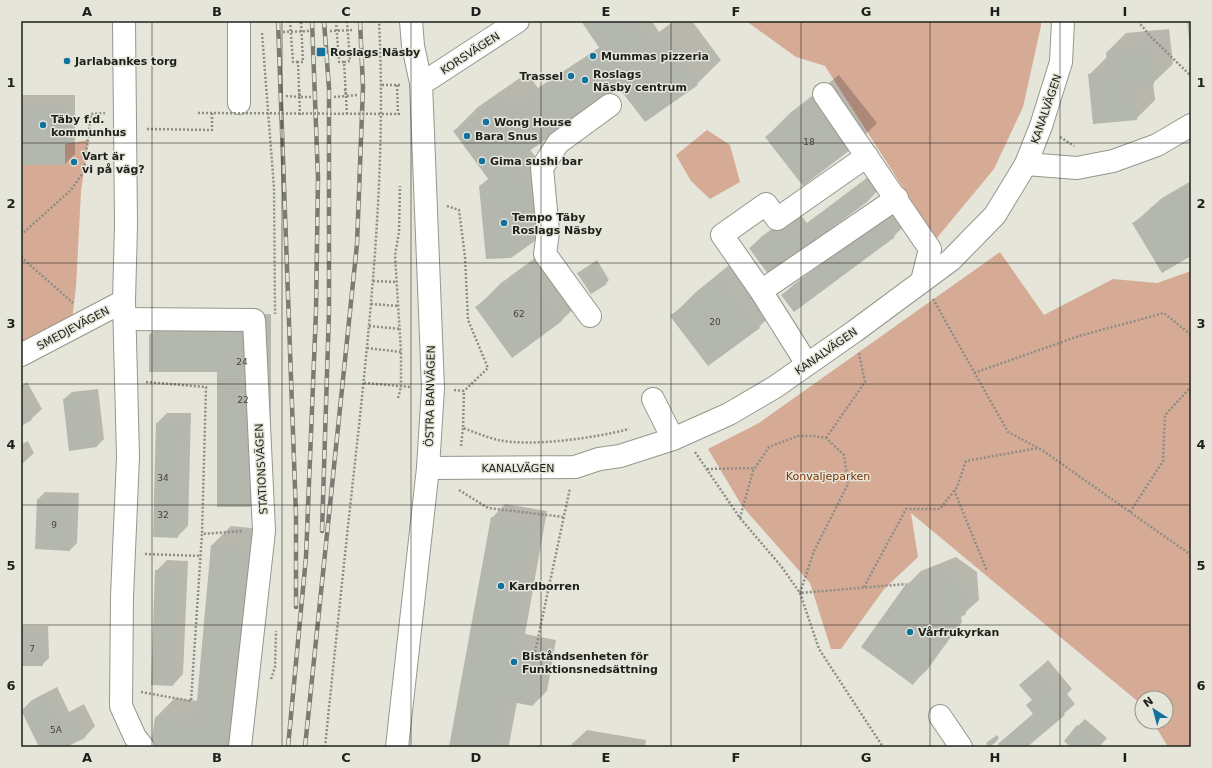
<svg xmlns="http://www.w3.org/2000/svg" width="1212" height="768" viewBox="0 0 1212 768" font-family="'DejaVu Sans',sans-serif">
	<style>
		.green { fill: #d6ab96 }
		.shadow { fill: #0003 }
		.building { fill: #b3b7ad }
		.lines { fill: none; stroke-linecap: round; stroke-linejoin: round }
		.minor-casing { stroke: #97968b; stroke-width: 24 }
		.path { stroke: #8d8d85; stroke-width: 2.5; stroke-dasharray: 2 2; stroke-linecap: butt }
		.minor { stroke: #fff; stroke-width: 22 }
		.rail-casing { stroke: #7b7a73; stroke-width: 4.5 }
		.rail { stroke: #e6e5da; stroke-width: 3; stroke-dasharray: 9; stroke-linecap: butt }
		.path-bridge { stroke: #8d8d85; stroke-width: 2.5; stroke-dasharray: 2 2; stroke-linecap: butt }
		.grid { fill: none; stroke: #1f1f1b; stroke-width: 1; stroke-opacity: 0.55 }
		.poi-dot { fill: #12729f; stroke: #e6e5da; stroke-width: 1.5 }
		.labels { text-anchor: middle; stroke-width: 3; stroke-linejoin: round; paint-order: stroke }
		.number-label { font-size: 9px; fill: #444540 }
		.poi-label { font-size: 11px; font-weight: bold; fill: #1f1f1b; stroke: #e6e5da; text-anchor: start }
		.street-label { font-size: 11px; fill: #1f1f1b; stroke: #e6e5da }
		.park-label { font-size: 11px; fill: #7b3403; stroke: #e6e5da }
		.neatline { fill: none; stroke: #1f1f1b; stroke-width: 1.5 }
		.grid-label { font-size: 13px; text-anchor: middle; font-weight: bold; fill: #1f1f1b }
	</style>
	<rect width="100%" height="100%" fill="#e6e5da"/>
	<g class="green">
		<path d="M746,21H1041V26L1023,107L994,169L936,239L825,66L796,57Z"/>
		<path d="M707,130L730,145L740,182L710,199L691,181L676,155Z"/>
		<path d="M88,140L81,192L76,287L72,320L21,343V165H65V144Z"/>
		<path d="M1000,252L1044,315L1113,279L1157,283L1191,271V747H1168L1153,722H1166V698H1142V705L911,513L918,557L884,589L841,649H831L810,583L742,506L708,449L759,423Z"/>
	</g>
	<g class="shadow">
		<path d="M582,21H652L659,32L674,21H692L721,60L697,84L619,87L529,148L550,177L553,223L480,186L489,178L454,131L478,107L527,73L538,88L600,47Z"/>
		<path d="M1169,29L1173,64L1153,83L1155,100L1136,119L1089,75L1107,57V52L1126,33Z"/>
		<path d="M839,75L877,123L853,147L766,137L790,113Z"/>
		<path d="M21,95H75V154L65,164H21Z"/>
		<path d="M868,177L878,190L868,201L770,274L750,248L761,237L797,210L807,223Z"/>
		<path d="M1191,181V255L1134,223L1162,198Z"/>
		<path d="M893,210L905,225L894,236L782,296L793,285Z"/>
		<path d="M550,247L586,296L562,320L513,356L477,307L501,283Z"/>
		<path d="M744,253L783,303L759,327L672,316L696,292Z"/>
		<path d="M597,260L609,280L606,283L582,270Z"/>
		<path d="M271,314V486L218,371L150,334L169,315Z"/>
		<path d="M27,382L42,409L31,419L21,425V386Z"/>
		<path d="M98,389L104,439L96,447L64,399L72,392Z"/>
		<path d="M167,413H191L188,526L177,537L157,423Z"/>
		<path d="M28,441L34,453L21,465V442L22,444Z"/>
		<path d="M45,492L79,493L77,543L70,550L38,499Z"/>
		<path d="M505,504L547,511L525,634L556,640L547,691L533,705L517,702L509,745L519,747H450L492,518Z"/>
		<path d="M231,526L270,530L250,737L163,747L156,717L175,698L198,701L212,545Z"/>
		<path d="M956,557L977,572L979,600L961,616L962,622L927,670L913,683L907,585L921,571Z"/>
		<path d="M167,560L188,561L183,674L173,685L156,571Z"/>
		<path d="M21,626H48L49,658L42,665H21Z"/>
		<path d="M1048,660L1072,689L1067,694L1075,704L1026,747H1001L999,744L1034,713L1033,699L1021,685Z"/>
		<path d="M57,687L69,712L84,704L95,726L85,737L64,747H40L22,710L32,700Z"/>
		<path d="M1085,719L1107,738L1099,747H1073L1078,726Z"/>
		<path d="M587,730L646,740L645,747H573V743Z"/>
		<path d="M997,735L999,738L996,742L987,743Z"/>
	</g>
	<g class="building">
		<path d="M581,21H634L650,44L662,36L698,85L645,122L619,88L515,161L536,191L539,238L511,258L486,259L479,186L489,180L453,131L503,96L512,109L600,49Z"/>
		<path d="M1187,21H1191V49H1190Z"/>
		<path d="M1150,47L1154,84L1133,86L1137,120L1093,124L1088,74L1108,72L1106,52Z"/>
		<path d="M815,98L854,147L803,186L765,137Z"/>
		<rect x="21" y="105" width="44" height="60"/>
		<path d="M857,187L868,201L769,275L749,248L786,220L796,233Z"/>
		<path d="M1191,188V256L1162,273L1132,223L1152,211L1150,208L1183,189L1185,192Z"/>
		<path d="M882,220L895,237L794,312L781,295Z"/>
		<path d="M594,263L607,284L591,294L577,273Z"/>
		<path d="M525,270L562,321L512,358L475,307Z"/>
		<path d="M720,276L760,328L708,366L670,316Z"/>
		<path d="M252,333L253,507H217V372H149V334Z"/>
		<path d="M91,396L97,447L69,451L63,399Z"/>
		<path d="M21,401L32,420L21,426Z"/>
		<path d="M156,423H181L178,538L153,537Z"/>
		<path d="M37,499L72,500L70,551L35,549Z"/>
		<path d="M491,517L534,525L512,648L543,653L533,706L506,701L498,747H449Z"/>
		<path d="M211,545L251,549L232,747H151L155,717L195,722Z"/>
		<path d="M155,570L178,571L173,686L151,685Z"/>
		<path d="M941,570L964,586L966,614L946,626L949,637L913,685L861,647L906,584Z"/>
		<path d="M21,633H42L43,666H21Z"/>
		<path d="M1037,670L1062,700L1057,705L1065,715L1027,747H1000L998,744L1033,714L1026,705L1032,700L1019,685Z"/>
		<path d="M46,697L58,721L74,714L85,738L66,747H39L21,710Z"/>
		<path d="M1077,725L1101,745L1099,747H1071L1064,741Z"/>
		<path d="M993,738L996,742L989,747L986,743Z"/>
		<path d="M572,743L590,746V747H571Z"/>
	</g>
	<g class="lines">
		<defs>
			<g id="minor">
				<path d="M124,21L126,225L124,301L128,457L122,597L121,706L135,737L143,747"/>
				<path d="M421,83L429,79L518,21"/>
				<path d="M824,94L930,249L922,281"/>
				<path d="M239,103V21"/>
				<path d="M867,156L777,219L766,204L722,235L761,291L897,198"/>
				<path d="M1026,164L1077,168L1113,161L1157,145L1191,125"/>
				<path d="M761,291L807,364"/>
				<path d="M590,316L545,254L548,232L542,168L558,143L610,105"/>
				<path d="M125,319L254,320L264,531L240,747"/>
				<path d="M21,355L124,301"/>
				<path d="M653,399L673,439"/>
				<path d="M428,468L575,467L599,459L620,456L673,439L729,414L775,387L855,331L951,260L995,215L1026,164L1041,126L1061,62L1063,21"/>
				<path d="M940,716L961,747"/>
				<path d="M397,747L428,468L433,388L421,83L413,46L411,21"/>
			</g>
		</defs>
		<use href="#minor" class="minor-casing"/>
		<g class="path">
			<path d="M1138,21L1150,36L1191,76"/>
			<path d="M330,31L354,30"/>
			<path d="M283,32L309,31"/>
			<path d="M262,33L274,188L275,314"/>
			<path d="M382,85H401"/>
			<path d="M397,85L398,114"/>
			<path d="M345,89L346,96L358,95"/>
			<path d="M299,90L300,97H312"/>
			<path d="M286,96L300,97"/>
			<path d="M334,97L346,96"/>
			<path d="M147,129L212,130V113"/>
			<path d="M1060,137L1074,146"/>
			<path d="M447,206L459,210L465,257L468,320L488,368L464,391"/>
			<path d="M21,235L71,190L84,171L91,114L105,113"/>
			<path d="M21,257L73,303"/>
			<path d="M373,281L397,282"/>
			<path d="M933,299L1008,432L1042,450L1191,555"/>
			<path d="M371,304L399,306"/>
			<path d="M369,326L401,329"/>
			<path d="M367,348L401,352"/>
			<path d="M974,373L1079,336L1164,313L1191,335"/>
			<path d="M146,382L206,387L202,534"/>
			<path d="M364,383L411,387"/>
			<path d="M454,390L464,391L463,428C474,432 486,437 498,440C532,447 595,438 629,429"/>
			<path d="M398,398L401,387V352L395,255L399,232L400,186"/>
			<path d="M826,438L865,382L859,353"/>
			<path d="M461,446L463,428"/>
			<path d="M695,452L740,518L781,566L800,593L819,649L883,747"/>
			<path d="M707,469L755,468"/>
			<path d="M459,490L488,508L563,517"/>
			<path d="M954,490L987,571"/>
			<path d="M1130,512L1163,461L1165,415L1191,387"/>
			<path d="M740,518L753,471L769,447L798,436H813L826,438L844,455L848,484L814,551L800,593L906,584"/>
			<path d="M145,554L201,556"/>
			<path d="M864,587L906,509H940L957,487L966,461L1038,448"/>
			<path d="M535,652L570,488"/>
			<path d="M271,679L275,667L276,631"/>
			<path d="M141,692L191,701L202,534L243,531"/>
			<path d="M325,747C336,640 347,533 359,426C373,291 386,157 379,21"/>
		</g>
		<use href="#minor" class="minor"/>
		<defs>
			<g id="rail">
				<path d="M278,21L296,515V607"/>
				<path d="M322,531L329,311V88L324,21"/>
				<path d="M288,747L306,557L316,311L318,178L312,21"/>
				<path d="M305,747L357,244L363,87L360,21"/>
			</g>
		</defs>
		<use href="#rail" class="rail-casing"/>
		<use href="#rail" class="rail"/>
		<g class="path-bridge">
			<path d="M290,21L293,62H298"/>
			<path d="M336,21L339,62H344"/>
			<path d="M198,113L401,114"/>
			<path d="M347,114L344,62L350,61L347,21"/>
			<path d="M300,115L298,62H303L301,21"/>
		</g>
	</g>
	<path class="grid" d="M152,21V747M282,21V747M411,21V747M541,21V747M671,21V747M801,21V747M930,21V747M1060,21V747M21,143H1191M21,263H1191M21,384H1191M21,505H1191M21,625H1191"/>
	<g class="poi-dot">
		<rect x="316" y="47" width="10" height="10" rx="2"/>
		<circle cx="593" cy="56" r="4"/>
		<circle cx="67" cy="61" r="4"/>
		<circle cx="571" cy="76" r="4"/>
		<circle cx="585" cy="80" r="4"/>
		<circle cx="486" cy="122" r="4"/>
		<circle cx="43" cy="125" r="4"/>
		<circle cx="467" cy="136" r="4"/>
		<circle cx="482" cy="161" r="4"/>
		<circle cx="74" cy="162" r="4"/>
		<circle cx="504" cy="223" r="4"/>
		<circle cx="501" cy="586" r="4"/>
		<circle cx="910" cy="632" r="4"/>
		<circle cx="514" cy="662" r="4"/>
	</g>
	<g class="labels">
		<g class="number-label">
			<text x="809" y="145">18</text>
			<text x="519" y="317">62</text>
			<text x="715" y="325">20</text>
			<text x="242" y="365">24</text>
			<text x="243" y="403">22</text>
			<text x="163" y="481">34</text>
			<text x="163" y="518">32</text>
			<text x="54" y="528">9</text>
			<text x="32" y="652">7</text>
			<text x="56" y="733">5A</text>
		</g>
		<g class="poi-label">
			<text x="330" y="56">Roslags Näsby</text>
			<text x="601" y="60">Mummas pizzeria</text>
			<text x="75" y="65">Jarlabankes torg</text>
			<text x="593" y="78">Roslags<tspan x="593" dy="13">Näsby centrum</tspan></text>
			<text x="563" y="80" text-anchor="end">Trassel</text>
			<text x="51" y="123">Täby f.d.<tspan x="51" dy="13">kommunhus</tspan></text>
			<text x="494" y="126">Wong House</text>
			<text x="475" y="140">Bara Snus</text>
			<text x="82" y="160">Vart är<tspan x="82" dy="13">vi på väg?</tspan></text>
			<text x="490" y="165">Gima sushi bar</text>
			<text x="512" y="221">Tempo Täby<tspan x="512" dy="13">Roslags Näsby</tspan></text>
			<text x="509" y="590">Kardborren</text>
			<text x="918" y="636">Vårfrukyrkan</text>
			<text x="522" y="660">Biståndsenheten för<tspan x="522" dy="13">Funktionsnedsättning</tspan></text>
		</g>
		<g class="street-label">
			<text transform="translate(470 53) rotate(-33)" y="4">KORSVÄGEN</text>
			<text transform="translate(1046 109) rotate(-71)" y="4">KANALVÄGEN</text>
			<text transform="translate(73 328) rotate(-28)" y="4">SMEDJEVÄGEN</text>
			<text transform="translate(826 351) rotate(-35)" y="4">KANALVÄGEN</text>
			<text transform="translate(430 396) rotate(-89)" y="4">ÖSTRA BANVÄGEN</text>
			<text x="518" y="472">KANALVÄGEN</text>
			<text transform="translate(261 469) rotate(-93)" y="4">STATIONSVÄGEN</text>
		</g>
		<g class="park-label">
			<text x="828" y="480">Konvaljeparken</text>
		</g>
	</g>
	<rect width="1212" height="768" fill="none" stroke="#e6e5da" stroke-width="44"/>
	<g transform="translate(1154 710) rotate(324)"><circle r="19" fill="#e6e5da" stroke="#96968e"/>
	<path d="M0-3L7 15L0 10L-7 15Z" fill="#12729f"/>
	<text y="-6" font-size="11" font-weight="bold" text-anchor="middle" fill="#1f1f1b">N</text>
	</g>
	<rect x="22" y="22" width="1168" height="724" class="neatline"/>
	<g class="grid-label">
		<text x="87" y="16">A</text>
		<text x="217" y="16">B</text>
		<text x="346" y="16">C</text>
		<text x="476" y="16">D</text>
		<text x="606" y="16">E</text>
		<text x="736" y="16">F</text>
		<text x="866" y="16">G</text>
		<text x="995" y="16">H</text>
		<text x="1125" y="16">I</text>
		<text x="11" y="87">1</text>
		<text x="1201" y="87">1</text>
		<text x="11" y="208">2</text>
		<text x="1201" y="208">2</text>
		<text x="11" y="328">3</text>
		<text x="1201" y="328">3</text>
		<text x="11" y="449">4</text>
		<text x="1201" y="449">4</text>
		<text x="11" y="570">5</text>
		<text x="1201" y="570">5</text>
		<text x="11" y="690">6</text>
		<text x="1201" y="690">6</text>
		<text x="87" y="762">A</text>
		<text x="217" y="762">B</text>
		<text x="346" y="762">C</text>
		<text x="476" y="762">D</text>
		<text x="606" y="762">E</text>
		<text x="736" y="762">F</text>
		<text x="866" y="762">G</text>
		<text x="995" y="762">H</text>
		<text x="1125" y="762">I</text>
	</g>
</svg>
